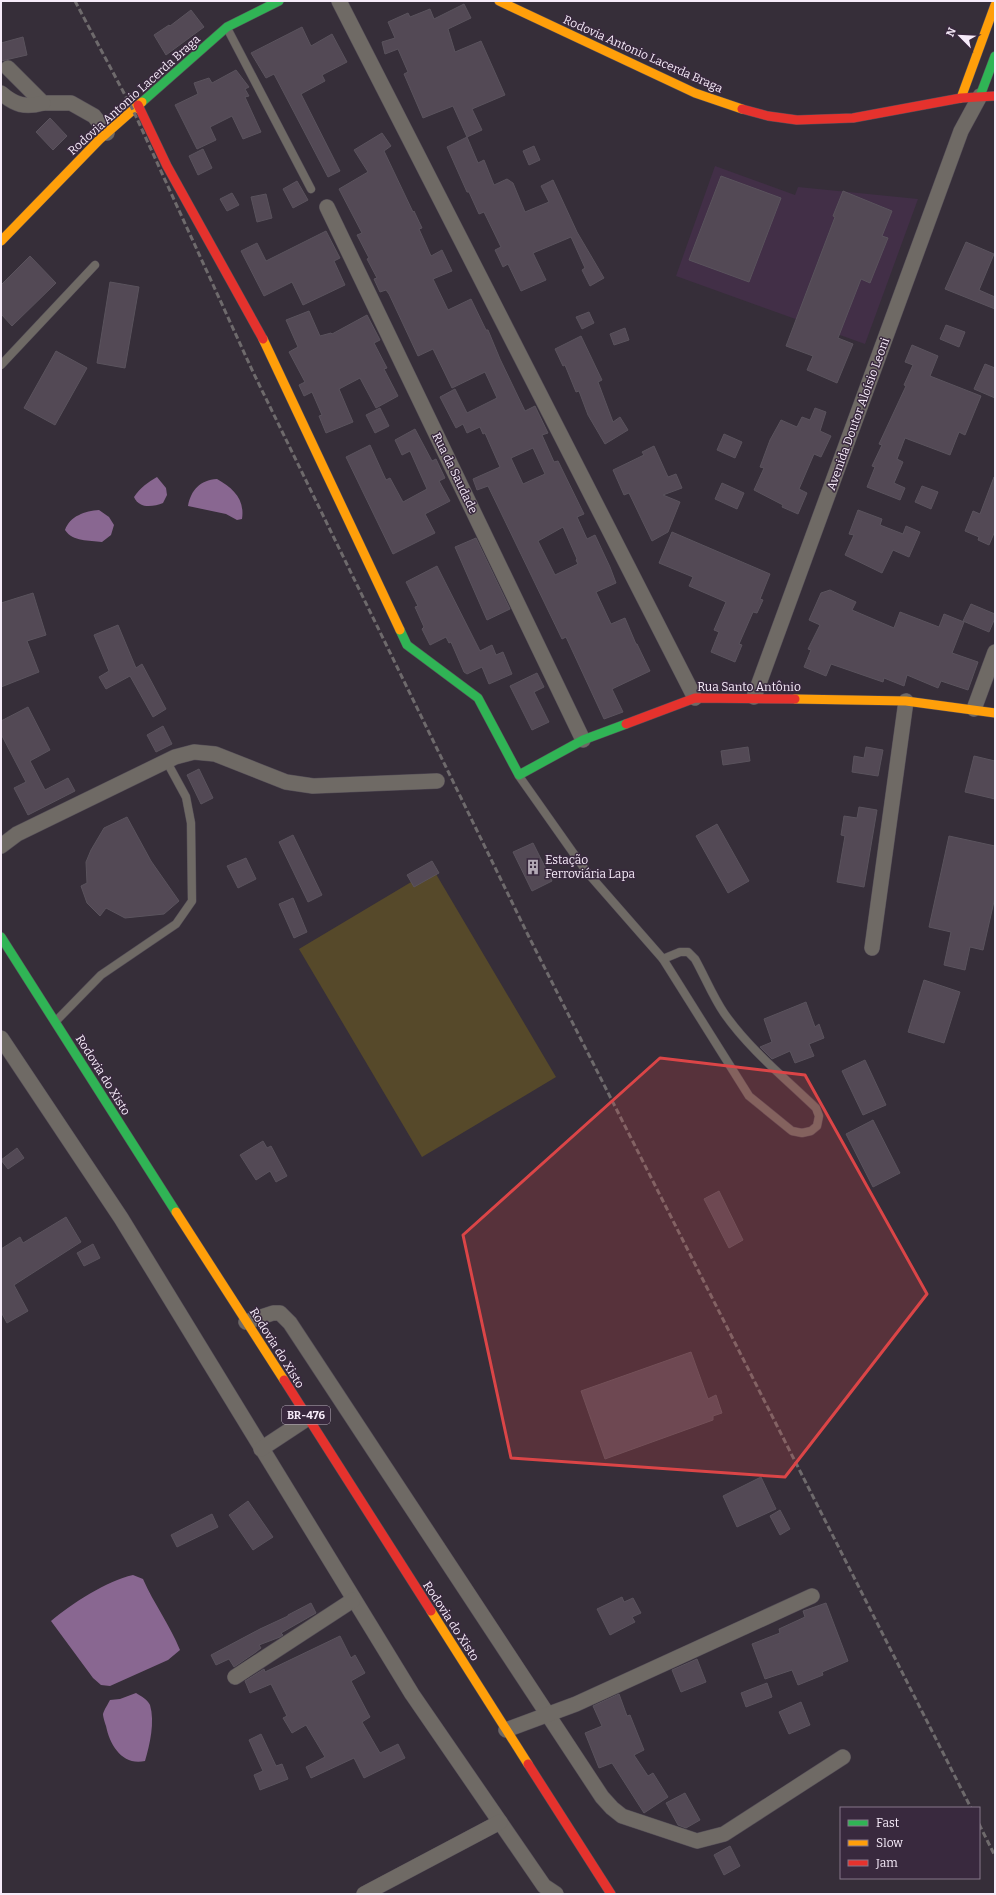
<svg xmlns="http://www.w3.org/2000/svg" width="996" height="1895" viewBox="0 0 996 1895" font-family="Bitter,serif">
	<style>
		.built { fill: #422f47 }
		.green { fill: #56492a }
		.water { fill: #896791 }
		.building { fill: #534955; stroke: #5a535d; fill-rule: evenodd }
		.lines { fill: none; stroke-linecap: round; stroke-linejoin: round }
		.lane-casing { stroke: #544d57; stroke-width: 9 }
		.street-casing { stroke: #544d57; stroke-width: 16 }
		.fast-casing { stroke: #544d57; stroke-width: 10 }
		.slow-casing { stroke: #544d57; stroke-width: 10 }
		.jam-casing { stroke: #544d57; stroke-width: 10 }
		.lane { stroke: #6f6a65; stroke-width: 8 }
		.street { stroke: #6f6a65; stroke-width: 15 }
		.fast { stroke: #30b455; stroke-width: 9 }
		.slow { stroke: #ff9f0a; stroke-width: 9 }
		.jam { stroke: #e5322d; stroke-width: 9 }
		.rail { stroke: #6e6a6c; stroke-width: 3; stroke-dasharray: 6 3; stroke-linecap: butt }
		.marked { fill: #db4547; fill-opacity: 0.2; stroke: #db4547; stroke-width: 3; stroke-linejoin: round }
		.labels { text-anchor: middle; stroke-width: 3; stroke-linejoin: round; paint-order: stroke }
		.shield { fill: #39293e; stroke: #bdb1c1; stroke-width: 1 }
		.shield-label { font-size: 11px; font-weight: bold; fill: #f6ebf9 }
		.street-label { font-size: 12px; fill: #f6ebf9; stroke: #39293e }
		.poi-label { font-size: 12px; fill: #f6ebf9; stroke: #39293e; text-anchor: start }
	</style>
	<rect width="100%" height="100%" fill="#362e39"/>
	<path class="built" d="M715,166L795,195L798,187L918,199L865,344L676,276Z"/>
	<path class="green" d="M433,869L556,1077L422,1157L299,949Z"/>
	<g class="water">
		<path d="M157,477L166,488L167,495L163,503C153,507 139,509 134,497C140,488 148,482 157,477Z"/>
		<path d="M217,479C233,488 245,499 242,519L237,520L226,514L188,506C191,490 200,480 217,479Z"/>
		<path d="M99,510L109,517L114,525L111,535L102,542C89,540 73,542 65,530C70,516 85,511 99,510Z"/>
		<path d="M133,1575L143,1579C154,1604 170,1625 180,1650L168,1660L110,1686L101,1685L93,1678L51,1621C73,1603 106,1581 133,1575Z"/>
		<path d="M136,1693C141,1696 148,1700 150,1705C155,1722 150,1744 145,1761C123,1766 110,1746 106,1726C105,1723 103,1717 103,1714C104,1710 108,1704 110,1700L120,1699Z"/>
	</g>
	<g class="building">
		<path d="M464,4L471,18L448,29L455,52L481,41L505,95L472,109L482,130L467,137L453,106L423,118L404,74L408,72L398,49L385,54L382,42L395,38L388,22L408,13L410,17L430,9L434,19Z"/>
		<path d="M191,10L204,27L166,55L154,35L169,25L170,26Z"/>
		<path d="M302,27L311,46L332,34L347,62L322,75L325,81L301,94L340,171L328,177L274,74L266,78L251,53Z"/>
		<path d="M23,37L27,55L1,61V43Z"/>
		<path d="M236,70L249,87L245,89L249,96L245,97L261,132L243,139L232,116L210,127L216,140L197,149L175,105L198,94L194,83L209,78L212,83Z"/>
		<path d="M50,118L67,136L53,150L36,132Z"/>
		<path d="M382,133L391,146L384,151L413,212L414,211L422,228L419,229L431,256L442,250L452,271L433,279L448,310L471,299L486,330H488L500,359L525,411L535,406L548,433L542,435L554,462L558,461L584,514L577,517L587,539L595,535L610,567L616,583L596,592L611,624L625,618L636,644H637L650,671L612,689L623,712L604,719L566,637L562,639L488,486L477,490L473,479L500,467L485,433L483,434L480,427L467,433L463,424L456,428L440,397L455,389L467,413L497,398L485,372L452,388L433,349L418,356L389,294L386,290L380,292L374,279L377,278L367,259L369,258L357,235L362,233L339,189L368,172L354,150ZM533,448L545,474L523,484L511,458ZM563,527L577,559L576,560L578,564L555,575L538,541Z"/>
		<path d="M467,137L478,163L484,160L494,185L507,179L513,183L525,212L549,202L541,186L553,180L577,232L604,278L590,286L582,270L585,268L571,237L533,253L546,280L521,291L508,264L503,267L495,250L501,247L484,212L479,214L469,192H467L447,147Z"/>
		<path d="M534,146L540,160L529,165L523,151Z"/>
		<path d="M203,149L212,168L198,175L189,156Z"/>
		<path d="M721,176L781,198L749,282L689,260Z"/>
		<path d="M297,181L308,200L293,208L283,189Z"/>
		<path d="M843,191L892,211L882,236L888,238L870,283L861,279L838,338L853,344L837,383L807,370L813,356L786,346L835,217L833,216Z"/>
		<path d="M232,193L239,205L227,211L220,199Z"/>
		<path d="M266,194L272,218L257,222L251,197Z"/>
		<path d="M326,231L340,258L334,261L345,285L303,305L292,282L264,296L241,251L257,243L266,261Z"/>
		<path d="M966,242L994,254L979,290L995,297V309L945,289Z"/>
		<path d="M30,256L56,283L12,326L1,314V285Z"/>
		<path d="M110,282L139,287L125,368L97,363Z"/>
		<path d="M309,311L320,336L331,333L332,334L367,315L380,340L374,343L387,368L384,369L398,396L376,408L360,378L339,389L353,422L326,433L319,416L322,415L312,392L304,396L299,385L305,382L289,352L298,347L286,320Z"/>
		<path d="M589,312L594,323L582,329L576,317Z"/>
		<path d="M946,325L965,332L959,347L940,339Z"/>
		<path d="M625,328L629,340L614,345L610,334Z"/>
		<path d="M581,336L602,380L598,382L613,422L620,417L628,430L605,444L588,415L579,391L576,392L565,365L563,366L555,349Z"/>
		<path d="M912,345L938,356L930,376L981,396L965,435L959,432L950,455L905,438L897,459L903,462L894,483L905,488L900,500L867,487L875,467L872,466L882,445L879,444L906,386L904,385L913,365L905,362Z"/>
		<path d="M56,351L87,368L55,425L24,408Z"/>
		<path d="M985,364L995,368V398L974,389Z"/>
		<path d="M380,408L389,426L375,433L366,415Z"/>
		<path d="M815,408L826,412L820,431L831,436L821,457L814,454L799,489L807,493L798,514L782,507L783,505L754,490L764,468L760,467L770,440L781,420L797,427L802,417L810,420Z"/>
		<path d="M415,429L432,461L436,459L445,478L439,481L450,501L425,514L435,533L393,554L346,457L370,445L386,480L390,478L403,502L427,489L410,451L402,455L395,440Z"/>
		<path d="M724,434L742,442L735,458L717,450Z"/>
		<path d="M654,446L668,477L676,474L682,488L663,495L680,502L668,532L652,541L629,493L624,495L613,470L644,455L642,452Z"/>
		<path d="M994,477L995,531L989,545L978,540L979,537L965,531L973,511L980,514Z"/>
		<path d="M722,483L744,493L737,509L715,499Z"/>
		<path d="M922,486L938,492L931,509L915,502Z"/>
		<path d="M858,510L882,519L880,525L903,534L906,526L920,532L909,557L893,550L882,573L845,555L854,535L849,534Z"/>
		<path d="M672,532L770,574L760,599L763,600L757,613L753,612L739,644L742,645L735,662L711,652L719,632L714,630L726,602L689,586L693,577L659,563Z"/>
		<path d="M476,538L510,609L487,620L455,547Z"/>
		<path d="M437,566L480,651L492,645L496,655L503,652L512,674L489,684L482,667L467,674L464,672L451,642L449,643L446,637L430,645L422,629L424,627L415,607L418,606L406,582Z"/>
		<path d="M830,590L856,602L852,610L894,628L900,612L939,627L944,614L964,622L952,653L978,662L968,690L941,681L938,688L907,675L904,686L884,678L883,682L831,664L826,676L804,667L811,650L808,649L820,625L809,620L821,593Z"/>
		<path d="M33,593L46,635L27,641L39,672L1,687V603Z"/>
		<path d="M971,604L995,614V618L989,632L963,621Z"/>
		<path d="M118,625L136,668L142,664L166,709L153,717L130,676L106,689L99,677L109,671L94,635Z"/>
		<path d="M537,673L544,687L534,692L549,722L532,730L510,686Z"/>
		<path d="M28,707L50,750L30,761L45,790L68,778L75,791L28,815L14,788L26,782L1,734V721Z"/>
		<path d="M163,726L172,744L156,752L147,735Z"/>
		<path d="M748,747L750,761L723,765L721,751Z"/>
		<path d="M866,747L883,750L878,776L852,772L854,756L864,758Z"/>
		<path d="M974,756L995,761V799L965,792Z"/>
		<path d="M199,769L213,798L201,804L187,775Z"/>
		<path d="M859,807L877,810L864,887L837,882L845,836L841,835L844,816L857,818Z"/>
		<path d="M127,817L151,861L179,901L164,914L125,918L106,908L100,916L87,903L81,886L87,883L86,862L91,850L104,828Z"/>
		<path d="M717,824L749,881L728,893L696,836Z"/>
		<path d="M293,835L322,895L308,902L279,842Z"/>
		<path d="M949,836L995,846V897L983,950L970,947L965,970L944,965L951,932L929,927Z"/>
		<path d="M533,843L552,881L532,891L513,852Z"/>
		<path d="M246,858L256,879L238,888L227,866Z"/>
		<path d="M432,861L439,873L414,887L407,875Z"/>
		<path d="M293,898L307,932L294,938L279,904Z"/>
		<path d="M924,980L960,992L944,1043L908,1032Z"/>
		<path d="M806,1002L815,1027L819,1024L824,1038L809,1044L814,1056L795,1063L790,1051L772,1059L760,1047L772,1042L764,1019Z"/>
		<path d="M865,1060L886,1105L863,1115L842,1071Z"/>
		<path d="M873,1120L900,1173L873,1187L846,1134Z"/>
		<path d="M263,1141L267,1148L271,1146L287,1176L276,1182L270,1171L256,1180L240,1155Z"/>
		<path d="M17,1148L24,1158L8,1169L1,1160Z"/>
		<path d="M719,1191L743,1240L729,1248L704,1199Z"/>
		<path d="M66,1217L81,1242L14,1285L28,1311L7,1323L1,1312V1249L20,1237L23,1243Z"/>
		<path d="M93,1244L100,1258L84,1266L77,1253Z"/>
		<path d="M691,1352L708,1399L716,1395L722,1413L713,1416V1420L605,1459L581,1391Z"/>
		<path d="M761,1477L776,1509L737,1527L723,1496Z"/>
		<path d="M248,1501L273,1537L253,1550L229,1515Z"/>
		<path d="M780,1510L790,1529L780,1535L770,1516Z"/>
		<path d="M212,1514L218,1527L177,1547L171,1535Z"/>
		<path d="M622,1597L624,1602L633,1598L641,1613L632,1617L635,1622L610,1635L597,1609Z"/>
		<path d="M311,1603L316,1613L281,1633L283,1635L280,1637L259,1645L261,1648L256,1652L234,1667L229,1659L216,1665L211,1655L260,1629L288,1616V1615Z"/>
		<path d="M826,1603L848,1661L822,1672L823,1675L798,1685L792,1670L765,1679L752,1644L780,1633L779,1629L805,1617L803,1611Z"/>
		<path d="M340,1636L351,1658L355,1655L365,1673L351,1681L370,1717L362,1722L380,1753L398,1744L405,1758L364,1778L354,1758L311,1778L306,1767L325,1757L306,1725L292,1733L283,1718L287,1716L271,1684L250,1693L245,1681L264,1669L265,1672Z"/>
		<path d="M697,1659L706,1682L681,1692L672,1670Z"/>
		<path d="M767,1683L772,1697L746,1707L741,1693Z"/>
		<path d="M619,1694L627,1716L630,1715L644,1750L634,1755L648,1776L653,1773L668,1797L644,1813L612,1763L599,1768L585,1733L602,1726L593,1706Z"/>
		<path d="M801,1702L810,1725L789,1734L779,1712Z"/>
		<path d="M261,1734L276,1766L282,1764L288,1779L260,1790L254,1775L263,1771L249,1740Z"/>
		<path d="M685,1793L700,1820L686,1828L678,1825L666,1803Z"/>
		<path d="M730,1846L740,1866L724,1875L714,1855Z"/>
	</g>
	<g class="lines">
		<defs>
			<g id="lane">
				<path d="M227,28L311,189"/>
				<path d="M1,365L95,265"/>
				<path d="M519,776L586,871L663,959"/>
				<path d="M680,952H688L695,959C705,977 713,997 724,1013C749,1049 785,1078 816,1108L819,1116L817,1126L811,1131L802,1133L792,1131L749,1096L663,959Z"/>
				<path d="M55,1022L101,975L176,924L192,901L191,823L186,797L167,762"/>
			</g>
			<g id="street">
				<path d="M339,1L695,698"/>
				<path d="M8,68L43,103H71L94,116L107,133"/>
				<path d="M1,93C15,105 25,108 43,103"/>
				<path d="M327,207L583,740"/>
				<path d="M754,697L961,131L980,96"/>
				<path d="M974,709L995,652"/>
				<path d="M1,846L17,834L175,757L194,752L215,754L286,782L313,786L437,781"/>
				<path d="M872,948L906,701"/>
				<path d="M1,1038L121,1218L412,1694L544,1886L556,1894"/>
				<path d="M246,1322L273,1313H280L290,1323L602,1797L612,1808L622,1816L697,1841L724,1834L843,1757"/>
				<path d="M261,1449L308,1418"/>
				<path d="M235,1677L353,1600"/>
				<path d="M506,1730L576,1704L812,1596"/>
				<path d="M364,1894L500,1822"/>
			</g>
			<g id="fast">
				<path d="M980,96L995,56"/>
				<path d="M142,102L227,27L279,1"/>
				<path d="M400,630L407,645L478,698L519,775L583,740L626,724"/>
				<path d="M1,937L176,1212"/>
			</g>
			<g id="slow">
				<path d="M499,1L695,93L742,109"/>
				<path d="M961,98L995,5"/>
				<path d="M1,241L100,139L142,102"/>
				<path d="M263,339L400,630"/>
				<path d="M795,699L906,701L995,713"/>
				<path d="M176,1212L284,1380"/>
				<path d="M431,1611L528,1764"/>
			</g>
			<g id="jam">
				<path d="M138,105L167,166L263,339"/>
				<path d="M742,109L768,116L797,120L853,118L961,98L995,96"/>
				<path d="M626,724L695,698L795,699"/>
				<path d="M284,1380L431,1611"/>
				<path d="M528,1764L611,1894"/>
			</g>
		</defs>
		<use href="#lane" class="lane-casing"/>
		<use href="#street" class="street-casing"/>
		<use href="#fast" class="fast-casing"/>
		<use href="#slow" class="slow-casing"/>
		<use href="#jam" class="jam-casing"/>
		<use href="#lane" class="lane"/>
		<use href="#street" class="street"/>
		<use href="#fast" class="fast"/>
		<use href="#slow" class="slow"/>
		<use href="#jam" class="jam"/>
		<g class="rail">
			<path d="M75,1L133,110L253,372L528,935L971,1808"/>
			<path d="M979,1824L995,1856"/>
		</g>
	</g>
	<path class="marked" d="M660,1058L805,1075L927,1294L785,1477L511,1458L463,1235Z"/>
	<defs>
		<symbol id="building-bare" viewBox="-9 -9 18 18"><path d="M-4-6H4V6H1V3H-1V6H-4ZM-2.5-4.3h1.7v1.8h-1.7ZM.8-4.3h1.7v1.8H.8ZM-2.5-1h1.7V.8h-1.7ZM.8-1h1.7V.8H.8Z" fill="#b3a9b6" stroke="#39293e" stroke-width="2.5" paint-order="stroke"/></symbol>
	</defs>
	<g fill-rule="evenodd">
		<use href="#building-bare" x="522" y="856" width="22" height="22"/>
	</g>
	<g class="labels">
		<rect class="shield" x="282" y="1406" width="48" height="18" rx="3"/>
		<g class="shield-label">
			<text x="306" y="1419">BR-476</text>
		</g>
		<g class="street-label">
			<text transform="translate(643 54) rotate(24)" y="4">Rodovia Antonio Lacerda Braga</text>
			<text transform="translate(134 95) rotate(-42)" y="4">Rodovia Antonio Lacerda Braga</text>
			<text transform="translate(858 414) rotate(-70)" y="4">Avenida Doutor Aloísio Leoni</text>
			<text transform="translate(455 473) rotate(64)" y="4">Rua da Saudade</text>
			<text x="749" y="691">Rua Santo Antônio</text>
			<text transform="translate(103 1075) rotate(58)" y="4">Rodovia do Xisto</text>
			<text transform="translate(277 1348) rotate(58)" y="4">Rodovia do Xisto</text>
			<text transform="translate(451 1621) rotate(57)" y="4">Rodovia do Xisto</text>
		</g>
		<g class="poi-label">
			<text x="545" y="864">Estação<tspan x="545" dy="14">Ferroviária Lapa</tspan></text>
		</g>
	</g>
	<rect width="996" height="1895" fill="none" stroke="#f6ebf9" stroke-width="4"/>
	<rect x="840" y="1807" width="140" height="72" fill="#39293e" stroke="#857789"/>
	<rect x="848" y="1820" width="20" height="6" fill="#30b455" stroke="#857789"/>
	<text x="876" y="1827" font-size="12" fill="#f6ebf9">Fast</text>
	<rect x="848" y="1840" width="20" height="6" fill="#ff9f0a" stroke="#857789"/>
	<text x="876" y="1847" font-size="12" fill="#f6ebf9">Slow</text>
	<rect x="848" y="1860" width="20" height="6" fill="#e5322d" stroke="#857789"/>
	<text x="876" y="1867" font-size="12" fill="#f6ebf9">Jam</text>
	<g transform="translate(960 36) rotate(294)" stroke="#39293e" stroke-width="3" paint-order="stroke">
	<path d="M0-3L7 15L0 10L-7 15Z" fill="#f6ebf9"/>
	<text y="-6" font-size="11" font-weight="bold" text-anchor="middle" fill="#f6ebf9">N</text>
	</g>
</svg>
